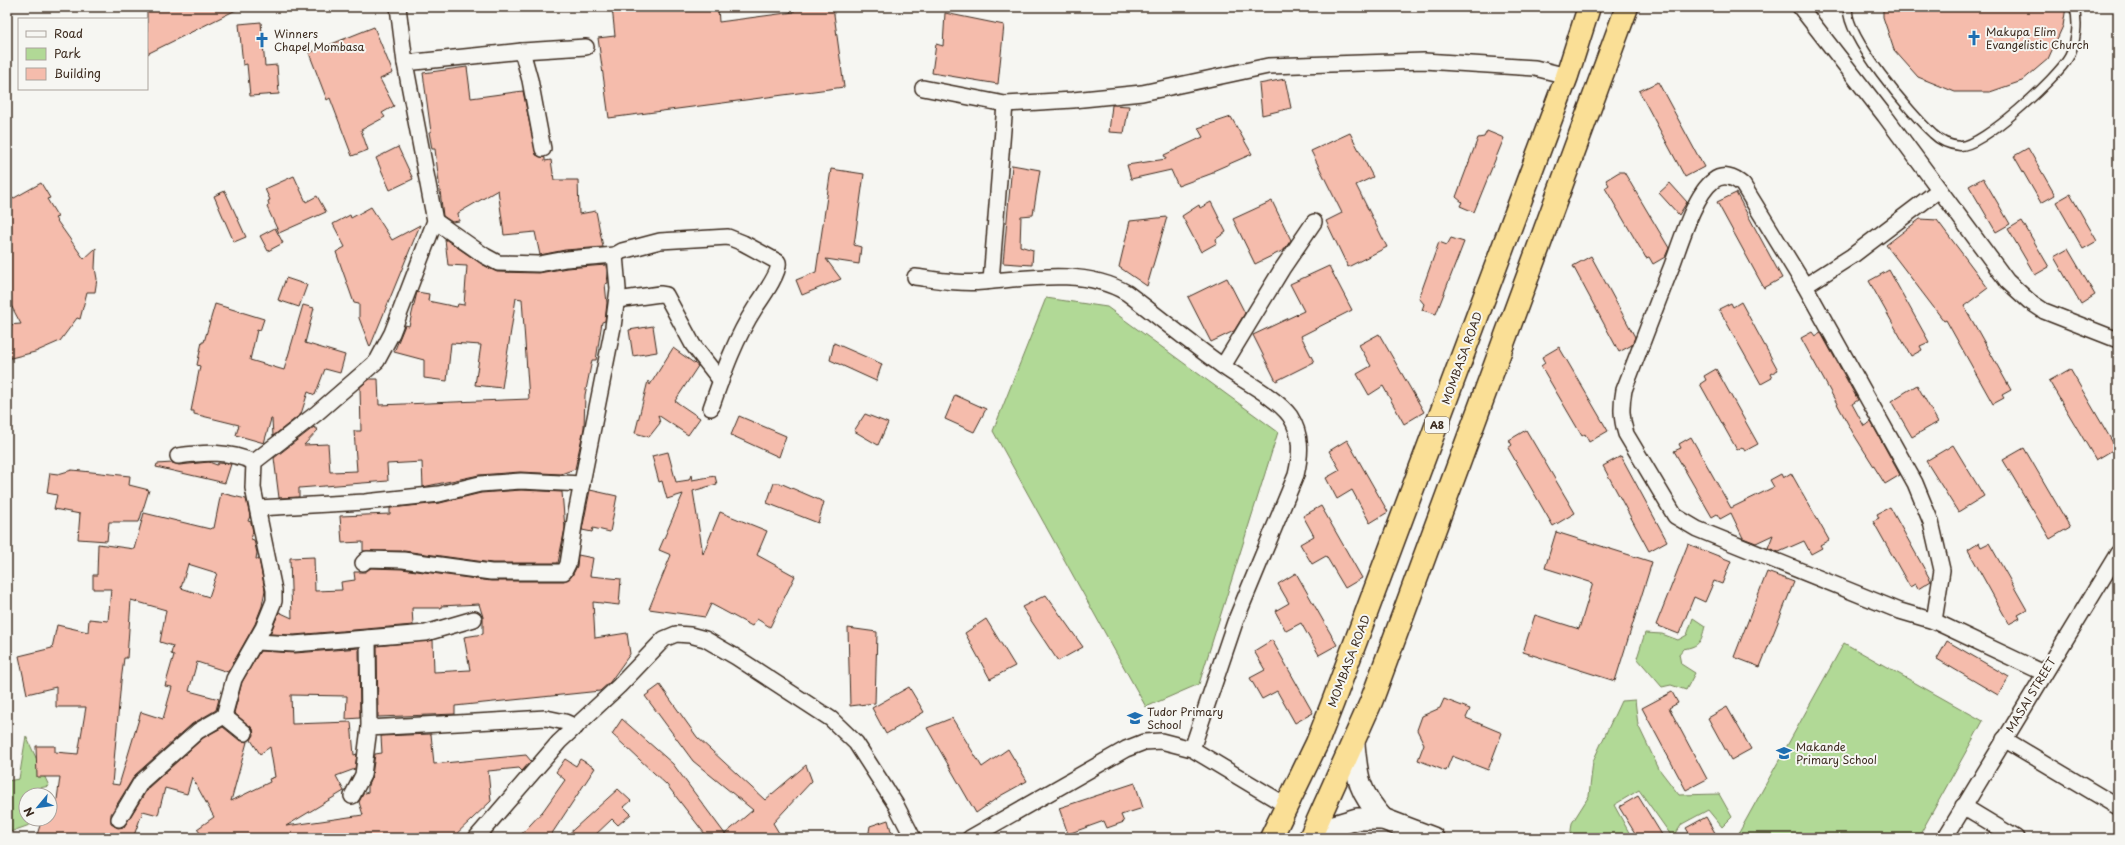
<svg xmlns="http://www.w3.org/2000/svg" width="2125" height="845" viewBox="0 0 2125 845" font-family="'Playpen Sans',sans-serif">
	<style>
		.green { fill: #b1d996; stroke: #76825a }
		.building { fill: #f5bcac; stroke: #3b2a1e; fill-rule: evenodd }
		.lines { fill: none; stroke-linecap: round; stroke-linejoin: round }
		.service-casing { stroke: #3b2a1e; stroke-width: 11 }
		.minor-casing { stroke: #3b2a1e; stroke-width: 18 }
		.secondary-casing { stroke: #3b2a1e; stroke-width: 24 }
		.trunk-casing { stroke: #3b2a1e; stroke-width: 25 }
		.service { stroke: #f6f6f2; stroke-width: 8 }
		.minor { stroke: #f6f6f2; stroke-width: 15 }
		.secondary { stroke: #f6f6f2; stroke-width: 21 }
		.trunk { stroke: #fadf96; stroke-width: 22 }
		.labels { text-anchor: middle; stroke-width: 4; stroke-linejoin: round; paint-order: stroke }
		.shield { fill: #f6f6f2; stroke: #73675e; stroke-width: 1 }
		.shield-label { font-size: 10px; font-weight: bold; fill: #3b2a1e }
		.poi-label { font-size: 11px; fill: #3b2a1e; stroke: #f6f6f2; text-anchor: start }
		.street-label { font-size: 11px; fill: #3b2a1e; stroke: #f6f6f2 }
	</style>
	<rect width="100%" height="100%" fill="#f6f6f2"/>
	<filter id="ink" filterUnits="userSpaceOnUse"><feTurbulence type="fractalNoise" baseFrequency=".025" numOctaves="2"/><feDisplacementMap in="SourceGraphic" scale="8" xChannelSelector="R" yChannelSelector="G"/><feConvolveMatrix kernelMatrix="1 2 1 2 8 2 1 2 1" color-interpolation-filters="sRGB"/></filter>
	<g filter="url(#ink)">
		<g class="green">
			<path d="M1046,298L1107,307L1278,432L1199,684L1146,707L993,431Z"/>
			<path d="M1693,618L1705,626C1701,642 1700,646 1683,649L1679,654L1681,664L1695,673L1686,690L1671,685L1662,687L1637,658L1645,633L1662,634L1678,640L1687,635Z"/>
			<path d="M1844,643L1983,721L1918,838H1736Z"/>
			<path d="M1635,700L1638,725L1659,769L1679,795L1719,794L1732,817L1722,827L1708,810L1682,824L1673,838L1639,790L1614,805L1632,838H1570L1572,823L1589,796L1593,761L1621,701Z"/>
			<path d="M26,736L49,786L31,790L36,795H26V819H36L35,823L10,832L7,827V781L19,779Z"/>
		</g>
		<g class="building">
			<path d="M147,7H242L147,54Z"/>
			<path d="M612,7H718L719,22L794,12L793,7H833L844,87L609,118L598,38L615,36Z"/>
			<path d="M1883,7H2066L2063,26L2048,59L2022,81L1990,92H1955L1918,77L1894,50L1883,17Z"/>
			<path d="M945,13L1004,25L998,84L932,73L936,44L943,46Z"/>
			<path d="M261,22L265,66L277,65L279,94L250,96L247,64L243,65L239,24Z"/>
			<path d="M374,27L393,73L380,79L394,106L382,113L385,117L361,130L368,150L352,156L330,98L327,100L309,53Z"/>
			<path d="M467,67L471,98L523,91L536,155L545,158V161L551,160L554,180H578L579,214L596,211L603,247L565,250L540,255L535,232L504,235L498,190L458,213L459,221L452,222L443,216L435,149H432L429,132H431L423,73Z"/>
			<path d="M1285,79L1291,108L1262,115L1259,84Z"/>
			<path d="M1658,82L1704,167L1685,177L1639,91Z"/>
			<path d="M1112,105L1129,106L1124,133L1109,132Z"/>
			<path d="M1231,117L1252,154L1213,171V173L1178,186L1171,170L1131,179L1127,165L1166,159L1164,155L1203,137L1198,128Z"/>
			<path d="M1487,131L1504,138L1474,212L1460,206L1462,202L1456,197L1478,138L1484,137Z"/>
			<path d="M1350,133L1373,177L1356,185L1387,247L1348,267L1326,221L1342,213L1311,151Z"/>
			<path d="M398,147L413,179L390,190L376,158Z"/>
			<path d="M2028,148L2055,195L2041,203L2014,156Z"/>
			<path d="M1012,165L1040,170L1033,215L1021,216L1020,246L1033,250L1032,265L1003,263Z"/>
			<path d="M831,169L864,174L854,245L861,247L859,264L826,259L841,279L802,295L796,280L816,272Z"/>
			<path d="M1619,172H1624L1669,248L1665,257L1653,264L1649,257L1646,258L1605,188L1609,185L1606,180Z"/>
			<path d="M294,176L306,202L317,196L326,212L279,233L267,207L269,205L268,201L270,200L265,189Z"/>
			<path d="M1983,178L2010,224L1996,232L1969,186Z"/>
			<path d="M41,183L50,198L47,199L58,217L55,218L84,259L96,248L95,268L97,279L95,292H87L80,319L77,318L60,341L35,352L7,359V325L21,324L7,298V202Z"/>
			<path d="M1670,183L1687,202L1679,215L1659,193Z"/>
			<path d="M225,191L246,237L234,242L214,196Z"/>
			<path d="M1736,193L1782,278L1764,288L1717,202Z"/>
			<path d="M2070,194L2097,241L2083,249L2056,202Z"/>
			<path d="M1272,201L1291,240L1284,250L1255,264L1233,219Z"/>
			<path d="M1211,202L1226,232L1216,239L1217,243L1201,252L1182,216L1199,205L1200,208Z"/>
			<path d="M371,207L392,240L420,225L370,347L359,318V304L354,303L336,252L345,247L333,224L350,215L351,218Z"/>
			<path d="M1167,217L1147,286L1119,267L1130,221Z"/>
			<path d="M1920,219L1937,220L1988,288L1964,306L2011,390L2002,395L2004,398L1993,404L1946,320L1944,321L1886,245Z"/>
			<path d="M2022,221L2049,267L2035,275L2008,229Z"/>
			<path d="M275,228L283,243L268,251L260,236Z"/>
			<path d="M1451,238L1464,242L1436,314L1422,310L1424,304L1419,298L1439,242L1447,245Z"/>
			<path d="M445,239L480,263L497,272L539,273L567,268L606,265L608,283L605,284L607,303L605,321L602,322L596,360H592L585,395L584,428L575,469L561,474L520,472L479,475L423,487L422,462L387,464L388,481L299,488V497L279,498L274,458L314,427L318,430L304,445L328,444L330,472L357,471L354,431H361L360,387L370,379H378L379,405L529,399L522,299L516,298L502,388L475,385L481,345L451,343L447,381L424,378V360L394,352L405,325L409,326L417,292L429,294L428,301L457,307L458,304L464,305L467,266L448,265Z"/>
			<path d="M2068,249L2095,295L2081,304L2054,257Z"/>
			<path d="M1591,256L1635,337L1632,345L1619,352L1573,266Z"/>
			<path d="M1329,266L1352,310L1301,336L1314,362L1276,381L1253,335L1304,311L1290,284Z"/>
			<path d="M1889,270L1929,342L1920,346L1922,350L1911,356L1869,281Z"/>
			<path d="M286,278L307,285L299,307L278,300Z"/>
			<path d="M1227,278L1245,313L1234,331L1211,342L1188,297Z"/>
			<path d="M1741,302L1778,370L1770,374L1772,378L1761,384L1719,309L1731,303L1733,307Z"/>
			<path d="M215,304L264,319L260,331L257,330L250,360L284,370L303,305L314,308L305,343L345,355L340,373L325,369L315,395L308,392L301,414L273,436L272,419H271L264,443L236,435L239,425L194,414V411H191L200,366L197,365L202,342H204Z"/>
			<path d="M653,326L657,352L633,356L629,330Z"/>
			<path d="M1812,332L1815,336L1821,333L1858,400L1852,404L1864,426L1871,422L1900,475L1885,484L1853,433L1801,338Z"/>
			<path d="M1379,334L1424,412L1404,424L1383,386L1369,395L1357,374L1371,366L1359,345Z"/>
			<path d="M834,343L882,364L876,381L830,360Z"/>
			<path d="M1559,347L1608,431L1589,442L1585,434L1582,436L1541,366L1545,363L1542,357Z"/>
			<path d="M673,348L698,366L675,401L700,418L688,435L658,415L660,423L649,437L635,433L648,381L650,385Z"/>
			<path d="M1716,369L1758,444L1745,451L1742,447L1737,450L1700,384L1706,380L1704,376Z"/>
			<path d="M2070,369L2116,448L2096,460L2049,381Z"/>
			<path d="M1917,385L1938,422L1912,437L1891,401Z"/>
			<path d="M955,395L986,409L974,432L945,419Z"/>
			<path d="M865,414L888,423L878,445L854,431Z"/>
			<path d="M739,416L786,436L779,457L731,435Z"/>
			<path d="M1526,430L1575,513L1553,526L1508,448L1512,445L1509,440Z"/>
			<path d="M1691,437L1731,508L1774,487L1770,480L1781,474L1783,478L1791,473L1829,540L1820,545L1822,548L1811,554L1804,541L1779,552L1768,548L1773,535L1756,543L1743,538L1731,513L1720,519L1717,514L1712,517L1674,451L1681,448L1679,444Z"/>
			<path d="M1347,440L1388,512L1370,523L1352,490L1337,499L1326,478L1340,470L1329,451Z"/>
			<path d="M1953,445L1984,496L1958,512L1926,461Z"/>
			<path d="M2024,448L2070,527L2050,539L2003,460Z"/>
			<path d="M668,452L676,482L689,480L691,475L692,480L715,476L717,484L693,491L703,554L720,512L767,531L757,555L795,576L770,627L757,619L752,626L711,604L705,617L649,609L671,555L659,550L683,494L667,499L662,481L659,482L652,456Z"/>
			<path d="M1621,456L1667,541L1649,551L1603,466Z"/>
			<path d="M209,462L217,465L218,463L231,464L225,483L156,467L157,464L172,463L179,465Z"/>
			<path d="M72,470L130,476L129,485L149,490L139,522H109L107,541L78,539L80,514L54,509L57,495L47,493L50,473L58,474Z"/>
			<path d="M774,483H780L824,502L818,523L767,503Z"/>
			<path d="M521,490L562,492L565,528L558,563H492L404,551H363V542L342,543L340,516L390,514V508L440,503L481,493Z"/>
			<path d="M590,490L617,496L610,532L593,528L592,532L582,530Z"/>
			<path d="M221,493L246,499L250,516L248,521L251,522L253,532L251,539L254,540L257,553L256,559H259L265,590L262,606L255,624L228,672L197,662L189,691L219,699L216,710L192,724L135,775L111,814V824L118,828L124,827L148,788L203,738L223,727L239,740L247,742L231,801L270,782L269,779L275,777L270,747L260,754L251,740L254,735L253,729L234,713L242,682L260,651L295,653L359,648L360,718L346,719L347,696L291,695L292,724L351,722L354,755L357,754L355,769L336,776L344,791L286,826L363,815L359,802L363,794L368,792V785L372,776L375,754L382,753L381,736L431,734L434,764L526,755L531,761L522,771L519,768L488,771L491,801L452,838H204L197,829L214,817L192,777L187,794L165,788L158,815L143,811L133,838H36L42,819H50V806L56,807L60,777H37L36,746H55V752L78,754L86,707H56V687L27,694L19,656L52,648L57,625L88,632L89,619L108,621L111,589H93V575H97L98,544L134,549L144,513L210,529L211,528H214ZM188,564L217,573L209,597L181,588ZM131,600L166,610L160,642L173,646L171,654L174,655L165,686L172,687L163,719L141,712L119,785L112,784L121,681L124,658H127Z"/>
			<path d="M1321,506L1362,578L1345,588L1326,556L1312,564L1300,544L1314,536L1303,516Z"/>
			<path d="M1890,507L1931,581L1918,589L1915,584L1910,587L1873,521L1879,518L1877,514Z"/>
			<path d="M1556,532L1652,562L1615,681L1523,652L1535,615L1579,629L1593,583L1545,568Z"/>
			<path d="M1979,543L1981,547L1989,543L2027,610L2018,615L2020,618L2009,624L1968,550Z"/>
			<path d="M1688,544L1731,561L1722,584L1714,581L1705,602L1694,597L1679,634L1656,625Z"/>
			<path d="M578,555L593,558L590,576L621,579L619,605L593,602L595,638L627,633L630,654L610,682L600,691L455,706V714L378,717L377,646L433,640L434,672L470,670L464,637L483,634V617L479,604L441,606V608H412L413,625L294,635L270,634L279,612L292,618L290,558L314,557L315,591L342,590L341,582L355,580L354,572H365L371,568L402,569L491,581H564L572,576L577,566Z"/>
			<path d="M1767,572L1794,582L1760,667L1734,657Z"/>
			<path d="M1296,573L1337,645L1319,655L1301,623L1286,631L1275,611L1289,603L1278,584Z"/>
			<path d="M1046,595L1083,647L1058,661L1022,607Z"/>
			<path d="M986,619L1015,666L990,679L965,633Z"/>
			<path d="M848,628L877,632L875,703L850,706Z"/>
			<path d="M1272,640L1313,713L1295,723L1277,691L1262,699L1250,678L1265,670L1254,651Z"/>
			<path d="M1947,641L2009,677L1998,695L1937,659Z"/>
			<path d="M660,685L697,737L765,800L806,765L812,781L773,823L779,833L772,838H708L667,785L612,734L622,719L673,764L725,834L753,810L693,761L645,696Z"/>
			<path d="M909,687L924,712L886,734L872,708Z"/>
			<path d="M1672,692L1678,703L1669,708L1707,779L1686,790L1642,708Z"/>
			<path d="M1444,699L1470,709L1466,718L1502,733L1488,770L1452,756L1446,771L1418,760L1424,744L1417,730L1422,716L1440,708Z"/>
			<path d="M1727,707L1751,749L1731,760L1708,718Z"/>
			<path d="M952,718L982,767L1008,749L1027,781L1000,796L976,813L927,728Z"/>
			<path d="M565,759L576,766L580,759L595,768L549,838H518L543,811L565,780L556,772Z"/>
			<path d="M1135,783L1143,808L1121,815L1124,822L1107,828L1104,821L1068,834L1059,808Z"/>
			<path d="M618,789L631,801L624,807L631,814L618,825L612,819L592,838H564Z"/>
			<path d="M1638,796L1664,838H1638L1619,807Z"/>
			<path d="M1706,817L1718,838H1692L1686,828Z"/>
			<path d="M888,820L893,838H868L870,826Z"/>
		</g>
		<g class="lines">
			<defs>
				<path id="service" d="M1848,7C1844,35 1911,114 1933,134C1940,141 1949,145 1960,146C1982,147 2058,77 2069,57C2076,43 2079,22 2074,7"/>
				<g id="minor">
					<path d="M1800,7L1885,116L2007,281L2029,301L2044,311L2118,340"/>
					<path d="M522,51L530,80L543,149"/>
					<path d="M405,63L522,51L586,47"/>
					<path d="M923,88L1005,104L1073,100L1142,93L1268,66L1424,61L1535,68L1567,76"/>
					<path d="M1939,190L1852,256L1805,286L1743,185C1734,177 1723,173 1713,181C1694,195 1680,245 1671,268C1655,308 1640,349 1624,390C1621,406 1621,418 1626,434L1675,516L1697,529L1900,611L1934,621L2044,673"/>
					<path d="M615,255L622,251L660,241L728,237L743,243L778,262C781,271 761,299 755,308C735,339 723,374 711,408"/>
					<path d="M915,277C938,280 960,284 983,282C1029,278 1085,268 1127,293C1159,317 1191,344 1224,367C1243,381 1276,397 1290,416C1302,435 1301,454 1296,475L1235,622L1192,749"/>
					<path d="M991,281L1005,104"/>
					<path d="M1805,286L1915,483L1931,522L1942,570L1934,621"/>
					<path d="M617,300L660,294L666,295L693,345L721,381"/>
					<path d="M1223,366L1282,269L1314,222"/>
					<path d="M178,456C206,452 228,451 254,462"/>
					<path d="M258,508L365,502L439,494L480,484L521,481L582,484"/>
					<path d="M363,563L367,559L403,560L491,572H564L568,564L576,513L613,327L618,289L615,255L566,259L539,264L498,263L485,256L435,221"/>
					<path d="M368,638L369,728"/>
					<path d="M256,642L294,644L426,633L474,619"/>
					<path d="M245,733L224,716L234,679L263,628L274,601V590L253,488L254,462L317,413L377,361L392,333L435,221L405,63L398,7"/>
					<path d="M2004,739L2118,807"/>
					<path d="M352,796L363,775L369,728L546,718L565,722L576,727"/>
					<path d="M1963,806L2016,838"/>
					<path d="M119,819L141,782L198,731L224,716"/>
					<path d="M476,838L559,742L619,686L664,639L676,634L690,635L705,639L736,657L831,719L856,743L896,805L913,838"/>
					<path d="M970,838L1126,749L1144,742L1161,741L1192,749L1287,806"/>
					<path d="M1945,838L2118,553"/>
				</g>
				<g id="secondary">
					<path d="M1354,744C1357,779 1359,792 1383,819"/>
					<path d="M1314,832L1357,819H1383L1433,838"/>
				</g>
				<g id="trunk">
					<path d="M1271,838L1317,743L1333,702L1567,76L1589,7"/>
					<path d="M1310,838L1371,702L1627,7"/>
				</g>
			</defs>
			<use href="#service" class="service-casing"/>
			<use href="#minor" class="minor-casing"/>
			<use href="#secondary" class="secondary-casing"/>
			<use href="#trunk" class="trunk-casing"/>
			<use href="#service" class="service"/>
			<use href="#minor" class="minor"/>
			<use href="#secondary" class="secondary"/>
			<use href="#trunk" class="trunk"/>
		</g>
	</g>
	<defs>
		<symbol id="church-bare" viewBox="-9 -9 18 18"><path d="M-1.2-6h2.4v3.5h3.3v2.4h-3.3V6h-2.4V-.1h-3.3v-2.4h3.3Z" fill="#1f6fb2" stroke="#f6f6f2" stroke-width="2.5" paint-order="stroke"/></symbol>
		<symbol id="school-bare" viewBox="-9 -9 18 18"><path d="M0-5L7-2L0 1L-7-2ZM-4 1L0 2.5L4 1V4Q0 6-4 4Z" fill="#1f6fb2" stroke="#f6f6f2" stroke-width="2.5" paint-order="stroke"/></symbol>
	</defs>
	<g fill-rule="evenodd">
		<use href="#church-bare" x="1963" y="27" width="22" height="22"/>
		<use href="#church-bare" x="251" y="29" width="22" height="22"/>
		<use href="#school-bare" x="1124" y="707" width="22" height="22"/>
		<use href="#school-bare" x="1773" y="742" width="22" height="22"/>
	</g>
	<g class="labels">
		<rect class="shield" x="1425" y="417" width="24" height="16" rx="3"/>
		<g class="shield-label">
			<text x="1437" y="429">A8</text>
		</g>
		<g class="poi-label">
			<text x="1986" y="36">Makupa Elim<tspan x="1986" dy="13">Evangelistic Church</tspan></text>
			<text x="274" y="38">Winners<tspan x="274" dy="13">Chapel Mombasa</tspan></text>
			<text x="1147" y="716">Tudor Primary<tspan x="1147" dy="13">School</tspan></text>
			<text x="1796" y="751">Makande<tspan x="1796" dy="13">Primary School</tspan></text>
		</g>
		<g class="street-label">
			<text transform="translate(1462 358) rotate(-70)" y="4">MOMBASA ROAD</text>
			<text transform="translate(1349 661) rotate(-69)" y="4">MOMBASA ROAD</text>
			<text transform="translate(2031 695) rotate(-59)" y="4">MASAI STREET</text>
		</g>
	</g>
	<rect width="2125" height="845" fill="none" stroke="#f6f6f2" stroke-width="24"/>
	<rect x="12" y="12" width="2101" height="821" fill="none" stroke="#3b2a1e" stroke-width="1.5" filter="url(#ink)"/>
	<rect x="18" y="18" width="130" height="72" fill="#f6f6f2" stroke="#aba49d"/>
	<rect x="26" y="31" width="20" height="6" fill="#f6f6f2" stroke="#aba49d"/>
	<text x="54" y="38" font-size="12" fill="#3b2a1e">Road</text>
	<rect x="26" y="48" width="20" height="12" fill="#b1d996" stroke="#aba49d"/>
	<text x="54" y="58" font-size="12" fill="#3b2a1e">Park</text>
	<rect x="26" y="68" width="20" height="12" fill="#f5bcac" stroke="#aba49d"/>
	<text x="54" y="78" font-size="12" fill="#3b2a1e">Building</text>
	<g transform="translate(38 807) rotate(241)"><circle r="19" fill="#f6f6f2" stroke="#aba49d"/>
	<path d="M0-3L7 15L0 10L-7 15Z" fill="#1f6fb2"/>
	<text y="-6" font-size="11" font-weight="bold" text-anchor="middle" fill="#3b2a1e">N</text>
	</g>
</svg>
